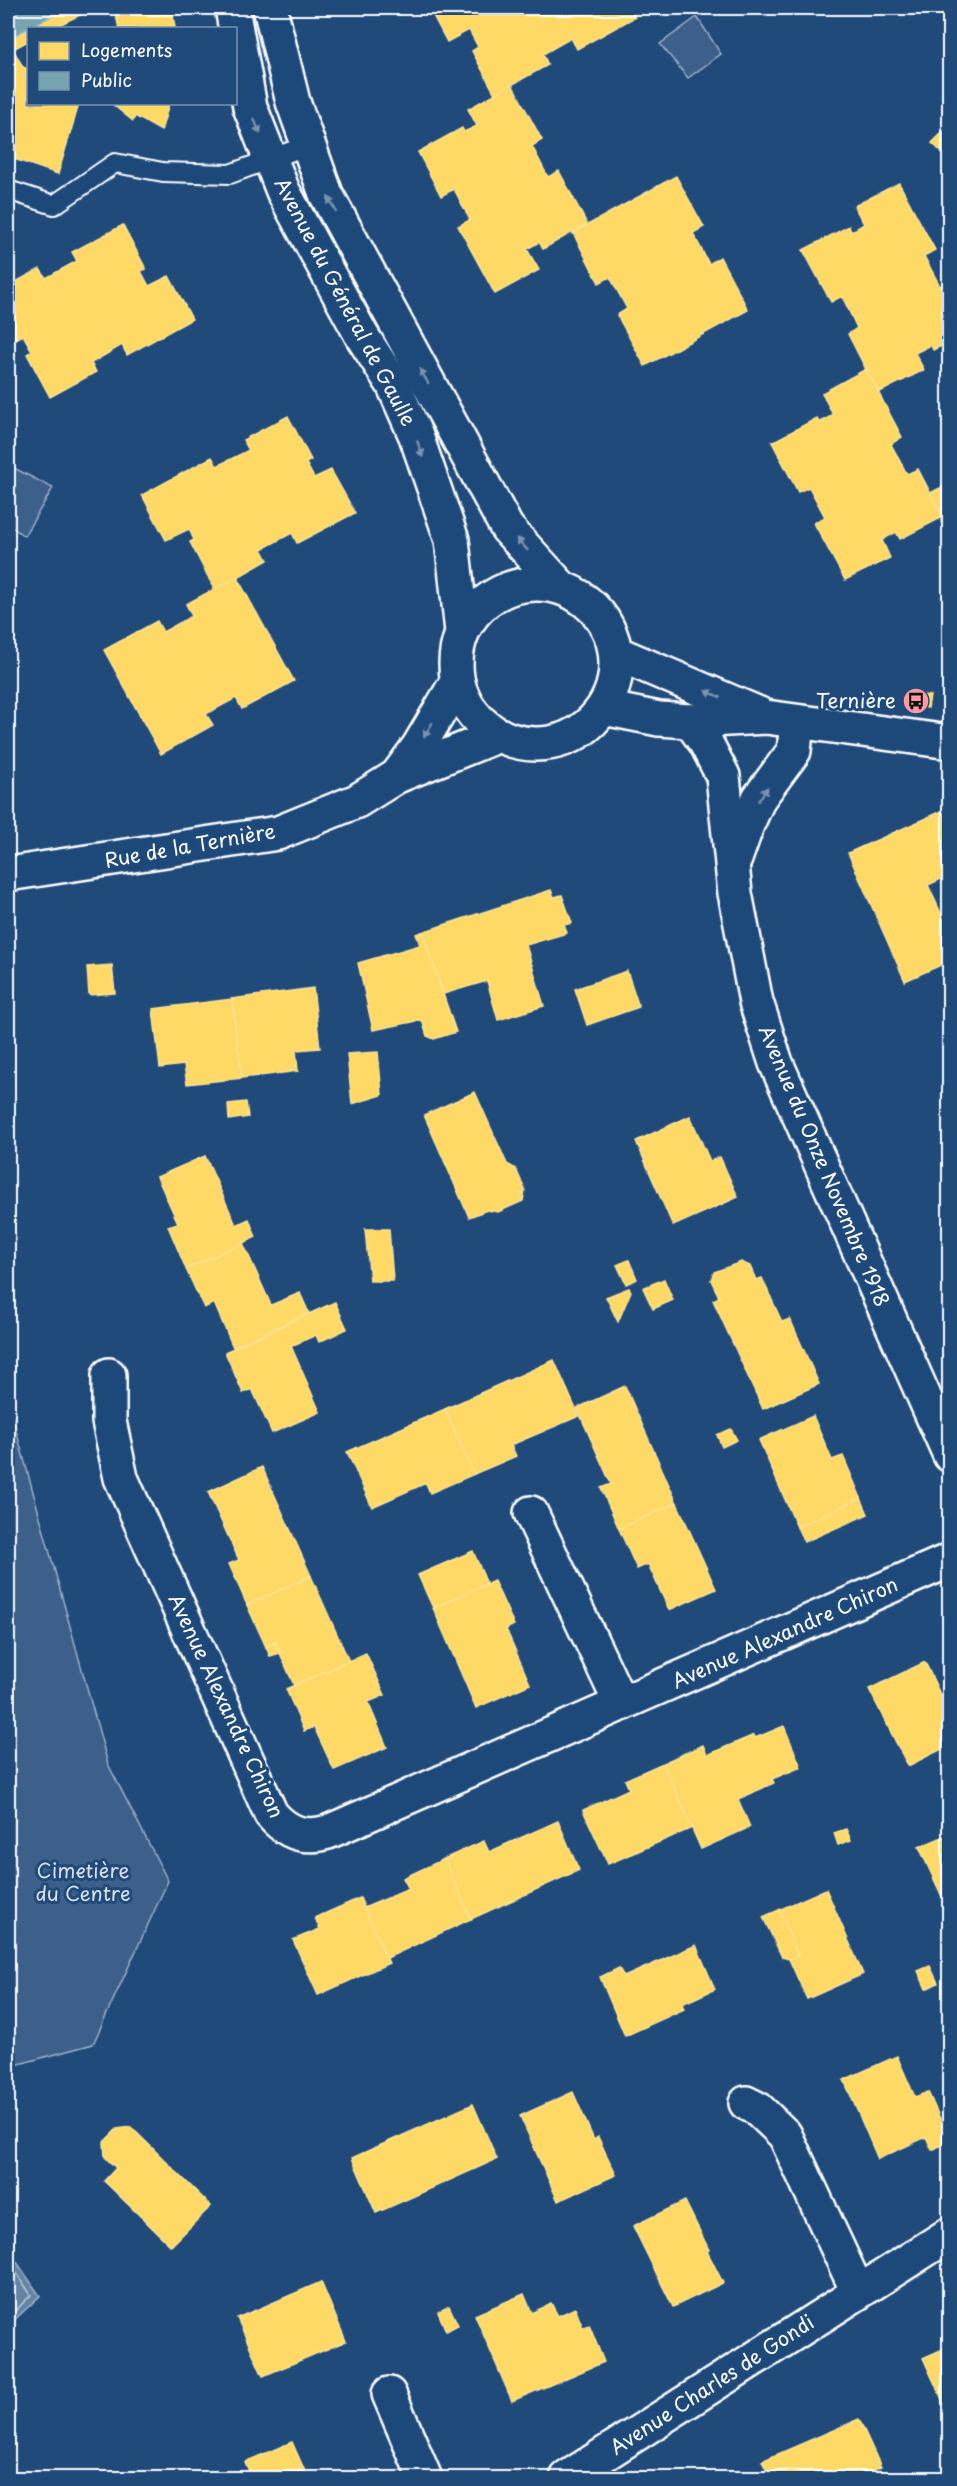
<svg xmlns="http://www.w3.org/2000/svg" width="957" height="2486" viewBox="0 0 957 2486" font-family="'Playpen Sans',sans-serif">
	<style>
		.green { fill: #3c618b; stroke: #9eb0c5; stroke-width: 1.5 }
		.water { fill: #6583a4; stroke: #a3b5c8; stroke-width: 1.5 }
		.homes { fill: #ffd966; stroke: #ffe494; stroke-width: 1.5 }
		.public { fill: #76a5af; stroke: #9fc0c7; stroke-width: 1.5 }
		.lines { fill: none; stroke-linecap: round; stroke-linejoin: round }
		.shore { stroke: #c1cddb; stroke-width: 1.5 }
		.lane-casing { stroke: #fff; stroke-width: 22 }
		.street-casing { stroke: #fff; stroke-width: 38 }
		.secondary-casing { stroke: #fff; stroke-width: 38 }
		.lane { stroke: #1f4a7a; stroke-width: 18 }
		.street { stroke: #1f4a7a; stroke-width: 33 }
		.secondary { stroke: #1f4a7a; stroke-width: 33 }
		.oneway { fill: #7992af }
		.labels { text-anchor: middle; stroke-width: 6; stroke-linejoin: round; paint-order: stroke }
		.street-label { font-size: 20px; fill: #fff; stroke: #1f4a7a }
		.poi-label { font-size: 20px; fill: #fff; stroke: #1f4a7a; text-anchor: end }
		.park-label { font-size: 20px; fill: #d8dfe8; stroke: #1f4a7a }
	</style>
	<rect width="100%" height="100%" fill="#1f4a7a"/>
	<filter id="ink" filterUnits="userSpaceOnUse"><feTurbulence type="fractalNoise" baseFrequency=".0167" numOctaves="2"/><feDisplacementMap in="SourceGraphic" scale="12" xChannelSelector="R" yChannelSelector="G"/><feConvolveMatrix kernelMatrix="1 2 1 2 8 2 1 2 1" color-interpolation-filters="sRGB"/></filter>
	<g filter="url(#ink)">
		<g class="green">
			<path d="M697,17L721,54L688,78L660,44Z"/>
			<path d="M8,465L53,488L24,536L8,524Z"/>
			<path d="M8,1401L108,1764L168,1881L93,2044L8,2067Z"/>
		</g>
		<path class="water" d="M8,2249L40,2296L8,2326Z"/>
		<g class="homes">
			<path d="M67,8H94L53,28H28V41L13,49L23,67L28,69V104H79L58,174L8,157V39Z"/>
			<path d="M114,8H172L175,28H119Z"/>
			<path d="M429,8H629L635,17L577,49L571,38L543,54L548,65L495,94L472,51L478,47L469,30L447,42Z"/>
			<path d="M512,84L542,140L532,146L548,177L559,171L587,224L543,249L539,242L527,249L539,270L495,294L458,226L470,220L454,189L441,196L418,152L462,128L464,132L477,126L468,109Z"/>
			<path d="M112,104H169L161,131L135,116L133,121Z"/>
			<path d="M950,125V160L932,143Z"/>
			<path d="M676,176L704,227L693,233L709,264L720,257L748,310L645,366L617,315L627,309L610,277L599,283L573,233Z"/>
			<path d="M899,183L935,250L924,256L940,286L950,282V342L933,350L931,345L915,353L924,370L878,393L848,334L857,328L842,296L831,302L803,250L849,226L851,232L864,224L854,206Z"/>
			<path d="M123,225L146,269L141,271L149,286L169,276L192,319L127,355L122,345L91,363L96,372L50,397L27,354L32,351L23,335L9,343L8,340V286L40,269L46,278L77,261L72,252Z"/>
			<path d="M866,369L902,437L891,444L907,474L918,469L943,517L900,539L896,532L882,540L890,558L845,580L814,523L825,517L809,487L798,492L772,442L817,418L819,423L833,415L822,393Z"/>
			<path d="M288,416L311,460L306,463L314,478L331,470L355,513L297,543L292,533L262,549L268,560L215,590L190,542L194,540L189,529L166,540L142,495L212,457L217,466L249,450L243,440Z"/>
			<path d="M950,483V519L947,515L943,517L930,493Z"/>
			<path d="M237,577L294,681L242,709L236,698L206,714L213,725L161,754L104,650L157,621L163,632L192,616L186,604Z"/>
			<path d="M906,694L930,696L928,708L905,705Z"/>
			<path d="M942,811L950,828V875L928,885L950,933V961L905,981L848,853Z"/>
			<path d="M551,890L554,897L562,895L572,923L564,925L567,933L526,945L544,1006L498,1020L487,981L443,994L422,932Z"/>
			<path d="M422,932L456,1032L434,1039L427,1036L422,1020L373,1030L358,963L420,945L416,934Z"/>
			<path d="M112,965L115,993L89,995L87,967Z"/>
			<path d="M627,971L639,1007L587,1025L575,989Z"/>
			<path d="M313,988L320,1048L296,1050L298,1071L242,1078L232,999Z"/>
			<path d="M232,999L242,1078L187,1084L184,1065L160,1068L153,1009Z"/>
			<path d="M378,1052L382,1095L352,1104L347,1054Z"/>
			<path d="M475,1092L507,1164L516,1169L525,1190L523,1201L498,1212L487,1210L469,1217L424,1115Z"/>
			<path d="M246,1102L248,1117L229,1120L228,1104Z"/>
			<path d="M690,1116L710,1161L720,1157L738,1197L673,1226L636,1141Z"/>
			<path d="M205,1156L236,1225L249,1219L256,1237L186,1269L168,1226L178,1223L157,1177Z"/>
			<path d="M365,1229H389L393,1281H370Z"/>
			<path d="M243,1243L271,1305L300,1293L309,1313L233,1347L214,1303L204,1308L186,1269Z"/>
			<path d="M629,1260L637,1279L626,1284L617,1265Z"/>
			<path d="M741,1262L750,1266L756,1280L762,1278L782,1322L790,1319L819,1384L763,1409L713,1300L719,1297L711,1280L714,1272Z"/>
			<path d="M664,1279L673,1300L653,1309L643,1288Z"/>
			<path d="M629,1288L631,1291L618,1322L606,1297Z"/>
			<path d="M335,1302L347,1329L319,1342L316,1335L291,1346L320,1412L272,1433L252,1389L243,1393L225,1352Z"/>
			<path d="M554,1360L579,1416L511,1445L516,1456L474,1474L445,1409Z"/>
			<path d="M625,1386L677,1503L619,1529L601,1488L611,1484L577,1408Z"/>
			<path d="M445,1409L474,1474L430,1493L426,1483L372,1507L347,1452Z"/>
			<path d="M813,1416L832,1460L843,1456L861,1498L797,1527L759,1440Z"/>
			<path d="M731,1429L737,1440L722,1447L717,1435Z"/>
			<path d="M262,1467L311,1576L247,1605L229,1564L239,1560L208,1492Z"/>
			<path d="M861,1498L868,1514L804,1542L797,1527Z"/>
			<path d="M677,1503L716,1589L669,1610L648,1564L637,1569L619,1529Z"/>
			<path d="M473,1551L487,1584L433,1608L418,1575Z"/>
			<path d="M311,1576L349,1661L294,1685L275,1642L266,1647L247,1605Z"/>
			<path d="M494,1581L514,1625L506,1629L530,1684L476,1708L433,1608Z"/>
			<path d="M275,1642L280,1653L270,1656L266,1647Z"/>
			<path d="M366,1653L385,1695L368,1702L387,1747L334,1770L314,1727L304,1731L286,1689Z"/>
			<path d="M925,1662L946,1707L950,1704V1745L908,1766L869,1689Z"/>
			<path d="M784,1726L801,1767L772,1779L774,1783L738,1799L750,1827L701,1849L663,1763L703,1745L707,1755L754,1735L755,1738Z"/>
			<path d="M663,1763L692,1828L608,1864L583,1810L629,1789L625,1780Z"/>
			<path d="M558,1821L579,1870L471,1919L444,1859L484,1841L489,1852Z"/>
			<path d="M846,1829L851,1840L838,1845L834,1833Z"/>
			<path d="M950,1834V1914L919,1847Z"/>
			<path d="M444,1859L471,1919L387,1958L364,1908L409,1889L403,1878Z"/>
			<path d="M826,1889L863,1974L807,1999L789,1959L798,1955L779,1910Z"/>
			<path d="M360,1898L389,1963L318,1995L293,1940L320,1929L315,1918Z"/>
			<path d="M779,1910L798,1955L789,1959L782,1957L763,1917Z"/>
			<path d="M696,1945L715,1989L682,2004L684,2009L625,2036L600,1977L619,1968L624,1977Z"/>
			<path d="M930,1966L938,1983L926,1989L918,1971Z"/>
			<path d="M897,2056L915,2097L928,2092L950,2141L932,2150L926,2137L878,2159L844,2080Z"/>
			<path d="M573,2092L594,2140L598,2137L616,2175L558,2201L520,2116Z"/>
			<path d="M473,2104L497,2159L376,2213L352,2158Z"/>
			<path d="M131,2127L211,2206L171,2246L104,2181L116,2168L105,2157L104,2142L117,2129Z"/>
			<path d="M685,2201L709,2250L707,2251L723,2283L673,2307L633,2226Z"/>
			<path d="M321,2282L346,2341L263,2376L237,2318Z"/>
			<path d="M524,2294L532,2313L551,2303L558,2316L575,2308L583,2328L589,2325L604,2362L512,2401L475,2315Z"/>
			<path d="M449,2306L458,2325L446,2331L438,2312Z"/>
			<path d="M950,2346V2417L923,2358Z"/>
			<path d="M859,2419L881,2467L853,2478H770L762,2461Z"/>
			<path d="M292,2442L308,2478H252L245,2462Z"/>
		</g>
		<path class="public" d="M8,8H67L8,39Z"/>
		<g class="lines">
			<path class="shore" d="M8,2260L31,2295L8,2318"/>
			<defs>
				<path id="lane" d="M8,190L54,205L115,163L163,172L230,174L308,145"/>
				<g id="street">
					<path d="M616,653L759,714"/>
					<path d="M604,708L659,719L690,721L766,717L950,742"/>
					<path d="M690,721L706,743L723,776L735,893L756,1002L776,1063L950,1455"/>
					<path d="M735,859L747,825L759,798L794,751L797,722"/>
					<path d="M109,1375V1421L121,1478L271,1814C287,1833 305,1839 328,1832L950,1560"/>
					<path d="M531,1513L621,1704"/>
					<path d="M746,2103L758,2109L785,2135L858,2292"/>
					<path d="M389,2394L425,2478"/>
					<path d="M567,2478L950,2234"/>
				</g>
				<g id="secondary">
					<path d="M232,8L250,107L283,191L362,336L393,384L416,436L452,540L462,632"/>
					<path d="M270,8L293,102L326,194L507,528L561,587"/>
					<circle cx="536" cy="664" r="80"/>
					<path d="M397,776L419,746L457,682"/>
					<path d="M8,874L278,833L357,801L397,776L499,735"/>
				</g>
			</defs>
			<use href="#lane" class="lane-casing"/>
			<use href="#street" class="street-casing"/>
			<use href="#secondary" class="secondary-casing"/>
			<use href="#lane" class="lane"/>
			<use href="#street" class="street"/>
			<use href="#secondary" class="secondary"/>
		</g>
		<defs><path id="oneway-solid" d="M-6-.8H1V-3.2L6.5 0L1 3.2V.8H-6Z" transform="scale(1.5)"/></defs>
		<g class="oneway">
			<use href="#oneway-solid" transform="translate(257 126) rotate(68)"/>
			<use href="#oneway-solid" transform="translate(332 204) rotate(-120)"/>
			<use href="#oneway-solid" transform="translate(424 376) rotate(-120)"/>
			<use href="#oneway-solid" transform="translate(420 449) rotate(71)"/>
			<use href="#oneway-solid" transform="translate(522 544) rotate(-132)"/>
			<use href="#oneway-solid" transform="translate(713 694) rotate(-157)"/>
			<use href="#oneway-solid" transform="translate(428 730) rotate(121)"/>
			<use href="#oneway-solid" transform="translate(763 794) rotate(-56)"/>
		</g>
	</g>
	<defs>
		<symbol id="bus-disc" viewBox="-11 -11 22 22"><circle r="9.5" fill="#ff9aa2" stroke="#1f4a7a"/><path d="M-5-6H5V4H4V6H2V4H-2V6H-4V4H-5ZM-3.5-4V0h7V-4ZM-3.5 1.2v1.5H-2V1.2ZM2 1.2v1.5H3.5V1.2Z" fill="#111"/></symbol>
	</defs>
	<g fill-rule="evenodd">
		<use href="#bus-disc" x="901" y="686" width="30" height="30"/>
	</g>
	<g class="labels">
		<g class="street-label">
			<text transform="translate(345 302) rotate(62)" y="7">Avenue du Général de Gaulle</text>
			<text transform="translate(190 846) rotate(-10)" y="7">Rue de la Ternière</text>
			<text transform="translate(824 1166) rotate(67)" y="7">Avenue du Onze Novembre 1918</text>
			<text transform="translate(785 1633) rotate(-24)" y="7">Avenue Alexandre Chiron</text>
			<text transform="translate(226 1706) rotate(65)" y="7">Avenue Alexandre Chiron</text>
			<text transform="translate(712 2385) rotate(-33)" y="7">Avenue Charles de Gondi</text>
		</g>
		<g class="poi-label">
			<text x="896" y="708">Ternière</text>
		</g>
		<g class="park-label">
			<text x="83" y="1878">Cimetière<tspan x="83" dy="23">du Centre</tspan></text>
		</g>
	</g>
	<rect width="957" height="2486" fill="none" stroke="#1f4a7a" stroke-width="30"/>
	<rect x="15" y="15" width="927" height="2456" fill="none" stroke="#fff" stroke-width="2" filter="url(#ink)"/>
	<rect x="27" y="27" width="210" height="78" fill="#1f4a7a" stroke="#7992af" stroke-width="1.5"/>
	<rect x="39" y="42" width="30" height="18" fill="#ffd966" stroke="#7992af" stroke-width="1.5"/>
	<text x="81" y="57" font-size="18" fill="#ffffff">Logements</text>
	<rect x="39" y="72" width="30" height="18" fill="#76a5af" stroke="#7992af" stroke-width="1.5"/>
	<text x="81" y="87" font-size="18" fill="#ffffff">Public</text>
</svg>
